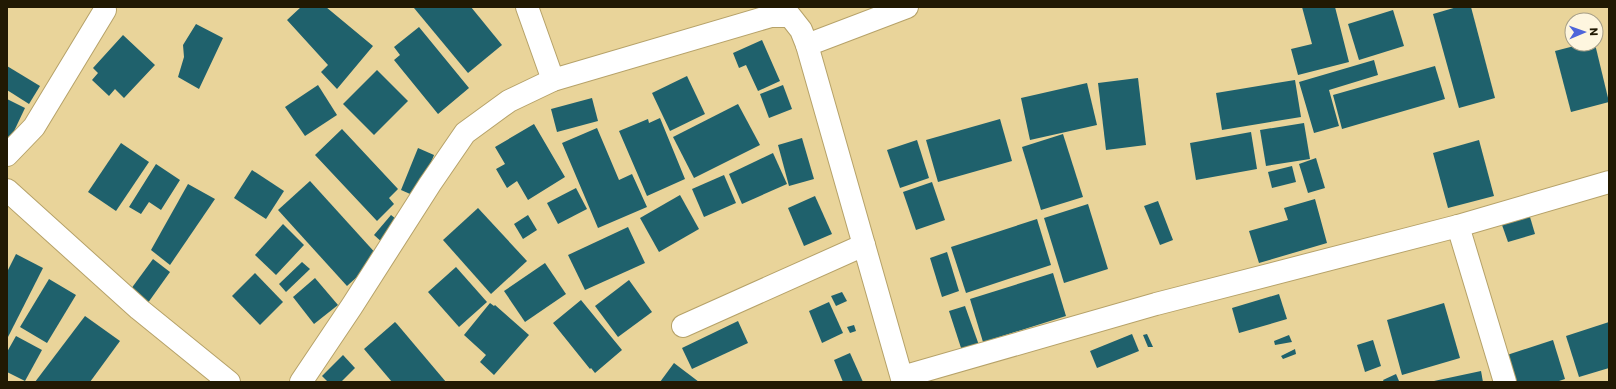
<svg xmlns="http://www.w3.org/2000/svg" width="1616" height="389" viewBox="0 0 1616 389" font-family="Poppins,sans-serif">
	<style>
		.building { fill: #1f616c }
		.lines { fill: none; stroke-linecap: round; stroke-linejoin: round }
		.minor-casing { stroke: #b6a269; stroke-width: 24 }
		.minor { stroke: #fff; stroke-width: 22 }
	</style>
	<rect width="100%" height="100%" fill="#e9d49a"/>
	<g class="building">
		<path d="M301,7H326L373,46L337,89L321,72L328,65L287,20Z"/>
		<path d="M416,7H471L502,45L468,73L414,8Z"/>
		<path d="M1302,7H1335L1349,62L1298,75L1291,49L1312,44Z"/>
		<path d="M1457,7H1471L1495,98L1459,108L1433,14Z"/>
		<path d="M1393,10L1404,46L1359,60L1348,24Z"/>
		<path d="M196,24L223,38L199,89L178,77L184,57L183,45Z"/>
		<path d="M419,27L469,88L438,114L394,60L400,55L394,47Z"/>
		<path d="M123,35L155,65L124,98L115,89L109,96L92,80L98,73L93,68Z"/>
		<path d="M762,40L780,81L758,91L746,65L739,68L733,53Z"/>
		<path d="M1582,44H1595L1609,102L1571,112L1555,51Z"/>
		<path d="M1374,60L1378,75L1329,90L1339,126L1314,133L1299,82Z"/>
		<path d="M7,66L40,86L29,104L7,90Z"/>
		<path d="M1435,66L1445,99L1342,129L1333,95Z"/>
		<path d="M377,70L408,101L374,135L343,104Z"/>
		<path d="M687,76L705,114L670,131L652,93Z"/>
		<path d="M1138,78L1146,145L1106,150L1098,83Z"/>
		<path d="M1295,80L1301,117L1222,130L1216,93Z"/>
		<path d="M1087,83L1097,125L1030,140L1021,98Z"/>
		<path d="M318,85L337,115L305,136L285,107Z"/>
		<path d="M783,85L792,109L769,118L760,94Z"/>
		<path d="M592,98L598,121L557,132L551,109Z"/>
		<path d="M7,99L25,108L7,146Z"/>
		<path d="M738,104L760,145L694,178L673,137Z"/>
		<path d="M660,118L685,179L647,196L619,131L648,119L649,123Z"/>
		<path d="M1000,119L1012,161L938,182L926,140Z"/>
		<path d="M1304,123L1310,159L1266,166L1260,130Z"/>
		<path d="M534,124L565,177L528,200L517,181L507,188L496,169L505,164L495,147Z"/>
		<path d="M597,128L619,180L632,174L647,207L598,228L562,143Z"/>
		<path d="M342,129L398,189L389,198L394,204L377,221L315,155Z"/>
		<path d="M1251,132L1257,169L1196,180L1190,143Z"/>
		<path d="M1063,134L1083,197L1041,210L1022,147Z"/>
		<path d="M802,138L814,179L789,186L778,145Z"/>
		<path d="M917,140L929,178L900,188L887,150Z"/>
		<path d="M1479,140L1494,196L1448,208L1433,153Z"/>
		<path d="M121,143L149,162L116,211L88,192Z"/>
		<path d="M418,148L434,155L417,197L401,190Z"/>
		<path d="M773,153L787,184L742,204L729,174Z"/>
		<path d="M1316,158L1325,188L1308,193L1299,164Z"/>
		<path d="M156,164L180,180L161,210L149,202L141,214L129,207Z"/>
		<path d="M1292,166L1296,182L1272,188L1268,172Z"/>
		<path d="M252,170L284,191L266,219L234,198Z"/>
		<path d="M724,175L736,203L704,217L692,189Z"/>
		<path d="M310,181L379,257L347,286L278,210Z"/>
		<path d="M932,182L945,220L916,230L903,192Z"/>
		<path d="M188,184L215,199L170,265L151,250Z"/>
		<path d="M576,188L587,209L558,224L547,203Z"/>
		<path d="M680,195L699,229L659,252L640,218Z"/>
		<path d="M815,196L832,234L804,246L788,208Z"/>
		<path d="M1315,199L1327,243L1259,263L1249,231L1288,220L1284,208Z"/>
		<path d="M1158,201L1173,240L1160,245L1144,206Z"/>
		<path d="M1088,204L1108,269L1064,283L1044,218Z"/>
		<path d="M478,208L527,261L491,294L443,240Z"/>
		<path d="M391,215L401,223L384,244L374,235Z"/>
		<path d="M528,215L537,230L523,239L514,224Z"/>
		<path d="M1530,217L1535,234L1508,242L1502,225Z"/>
		<path d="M1037,219L1051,265L966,293L951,247Z"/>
		<path d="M283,224L304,245L276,275L255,255Z"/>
		<path d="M628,227L645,263L585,290L568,255Z"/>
		<path d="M947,252L959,291L942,297L930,258Z"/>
		<path d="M16,254L43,268L7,339V272Z"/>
		<path d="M153,259L170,272L145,307L128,293Z"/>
		<path d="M302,262L310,269L286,292L279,284Z"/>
		<path d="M545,263L566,294L525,322L504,291Z"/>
		<path d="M456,267L487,302L459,327L428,292Z"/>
		<path d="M255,273L283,302L260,325L232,296Z"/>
		<path d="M1053,273L1066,316L983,342L970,299Z"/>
		<path d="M315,278L338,305L314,324L293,297Z"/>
		<path d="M49,279L76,295L47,343L20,327Z"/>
		<path d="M629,280L652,312L618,337L595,306Z"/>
		<path d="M842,292L847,301L836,306L831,296Z"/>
		<path d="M1279,294L1287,319L1239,333L1232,308Z"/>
		<path d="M581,300L622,350L595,373L591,368L590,369L553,323Z"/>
		<path d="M829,302L843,333L822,343L809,311Z"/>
		<path d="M490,303L494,306L495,305L529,335L494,375L480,362L486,355L464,335Z"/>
		<path d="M1444,303L1460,358L1402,375L1387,320Z"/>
		<path d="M965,306L980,348L963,354L949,311Z"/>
		<path d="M85,316L120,341L90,382H35Z"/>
		<path d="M738,321L748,343L692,369L682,348Z"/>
		<path d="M395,322L397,324L446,382H392L364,349Z"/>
		<path d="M1609,322V368L1579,377L1566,336Z"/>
		<path d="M854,325L856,331L850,333L847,327Z"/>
		<path d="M1132,334L1139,351L1097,368L1090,351Z"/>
		<path d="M1147,334L1153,347H1148L1143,335Z"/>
		<path d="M1289,335L1292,342L1275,345L1274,341Z"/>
		<path d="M16,336L42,350L25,381L7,372V352Z"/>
		<path d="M1373,340L1381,366L1365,372L1357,345Z"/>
		<path d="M1553,340L1565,379L1556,382H1515L1507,355Z"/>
		<path d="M1295,349L1296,354L1283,359L1281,356Z"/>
		<path d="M850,353L863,382H843L834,360Z"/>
		<path d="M343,355L355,368L341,382H328L322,376Z"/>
		<path d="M674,363L699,382H660Z"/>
		<path d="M1481,371L1483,382H1434V381Z"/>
		<path d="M1396,374L1399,381L1384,382L1383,380Z"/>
	</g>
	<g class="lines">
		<defs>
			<g id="minor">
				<path d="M527,7L553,80"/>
				<path d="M807,45L907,7"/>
				<path d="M7,155L34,127L105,10"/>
				<path d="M7,190L139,309L229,382"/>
				<path d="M1458,226L1505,382"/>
				<path d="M683,326L864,245"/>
				<path d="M902,377L1156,304L1458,226L1609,182"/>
				<path d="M301,382L352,306L430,184L465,133L509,101L553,80L771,16H790L801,30L807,45L903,382"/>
			</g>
		</defs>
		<use href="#minor" class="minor-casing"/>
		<use href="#minor" class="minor"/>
	</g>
	<rect width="1616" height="389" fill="none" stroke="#211903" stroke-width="16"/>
	<g transform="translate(1584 32) rotate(88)"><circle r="19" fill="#fef6df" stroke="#a69e87"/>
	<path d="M0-3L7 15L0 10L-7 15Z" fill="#4e65da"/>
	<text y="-6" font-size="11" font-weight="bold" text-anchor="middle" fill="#211903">N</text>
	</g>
</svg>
